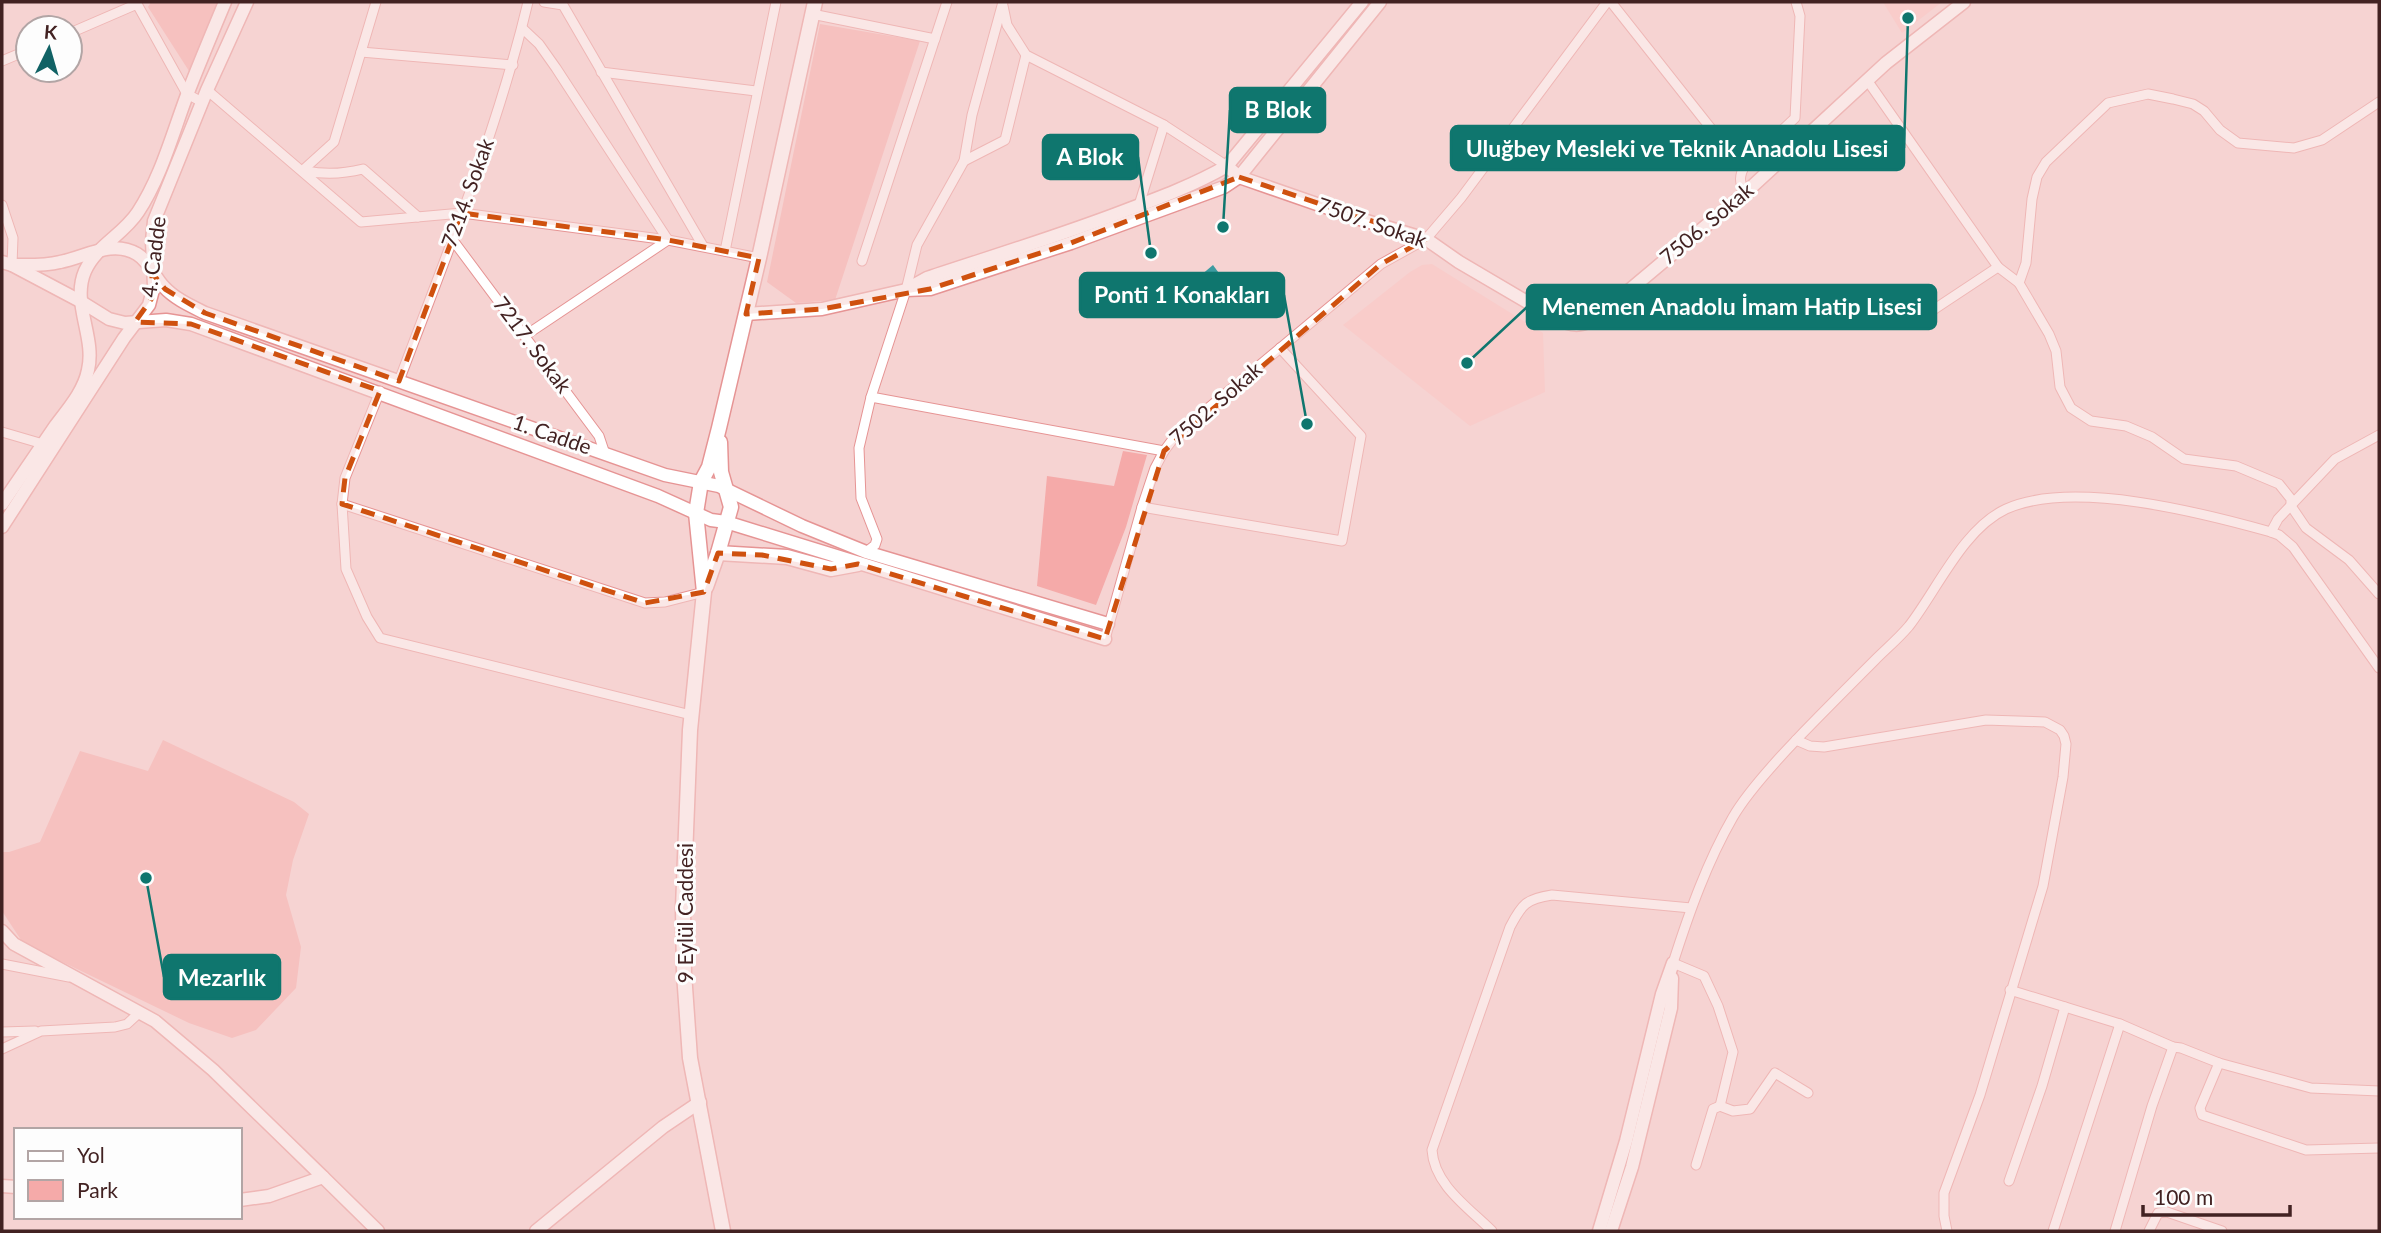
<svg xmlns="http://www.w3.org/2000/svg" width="2381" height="1233" viewBox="0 0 2381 1233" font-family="Lato,sans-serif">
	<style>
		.built { fill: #fcc3c2 }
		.green { fill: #f5aaa9 }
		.water { fill: #3d9ba0 }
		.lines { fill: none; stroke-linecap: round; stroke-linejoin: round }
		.street-casing { stroke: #e69494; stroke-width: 11 }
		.secondary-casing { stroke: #e69494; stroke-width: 15 }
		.primary-casing { stroke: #e69494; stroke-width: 17 }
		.street { stroke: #fff; stroke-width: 9 }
		.secondary { stroke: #fff; stroke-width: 12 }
		.primary { stroke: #fff; stroke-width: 14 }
		.marked { fill: none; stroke: #cf510f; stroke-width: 5; stroke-dasharray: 14 9; stroke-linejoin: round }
		.labels { text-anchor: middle; stroke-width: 6; stroke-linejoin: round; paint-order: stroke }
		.street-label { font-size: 21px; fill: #422222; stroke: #fdfdfd }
		.leader { fill: none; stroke: #0f766e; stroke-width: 2.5 }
		.callout-dot { fill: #0f766e; stroke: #fdfdfd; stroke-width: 2.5 }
		.callout { fill: #0f766e; stroke: #0f766e; stroke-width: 2.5 }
		.callout-label { font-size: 23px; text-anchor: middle; font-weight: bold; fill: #fff }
	</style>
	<rect width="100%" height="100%" fill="#f6d3d2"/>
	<g class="built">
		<path d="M1883,2H1942L1902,33Z"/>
		<path d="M1432,264L1543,333L1545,392L1470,426L1343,325L1410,272L1422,265Z"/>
	</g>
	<g class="green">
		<path d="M151,2H221L189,71L148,7Z"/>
		<path d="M820,24L920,41L835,300L796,303L767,282Z"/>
		<path d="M1123,451L1147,455L1126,527L1096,605L1037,586L1047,476L1114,486Z"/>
		<path d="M163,740L294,802L309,814L293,860L286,895L301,947L296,988L256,1030L232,1038L189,1023L23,943L2,911V852H9L40,842L80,751L148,771Z"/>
	</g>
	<path class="water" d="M1213,265L1221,276L1203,292L1194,281Z"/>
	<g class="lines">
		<defs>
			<g id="street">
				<path d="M544,2L563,5L703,246"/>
				<path d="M1611,2L1743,169"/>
				<path d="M1003,6L1007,25L1026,55L1164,125L1227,166"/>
				<path d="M812,14L935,39"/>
				<path d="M522,28L539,44L556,68L668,240L526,335"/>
				<path d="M70,33L137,4L187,94L202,102"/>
				<path d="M361,52L513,65"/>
				<path d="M2,61L28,50"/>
				<path d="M601,72L756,91"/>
				<path d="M1867,80L1998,267L2019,283L2049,334L2056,351L2060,387L2071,408L2091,421L2126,426L2152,437L2184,459L2236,466L2279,484L2291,499V506L2306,528L2349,560L2379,594"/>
				<path d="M207,90L361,222L462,213L668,240L759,258"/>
				<path d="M964,161L1005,140L1026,55"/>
				<path d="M303,170L334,142L376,2"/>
				<path d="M306,171C326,175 343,174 363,169L418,217"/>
				<path d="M1745,193C1739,182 1739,176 1745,165L1795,118L1800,16L1796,2"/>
				<path d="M2,205L13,238L12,265"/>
				<path d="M1139,205L1164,125"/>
				<path d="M452,239L599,436L605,454"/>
				<path d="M725,251L776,2"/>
				<path d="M862,261L947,2"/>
				<path d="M2019,283L2026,263L2032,199L2037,177L2046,162L2108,103L2148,94L2173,99L2193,104L2204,111L2220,130L2238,143L2294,148L2322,140L2379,102"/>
				<path d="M1921,318L1998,267"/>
				<path d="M399,381C446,256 497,132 528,2"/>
				<path d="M380,391L345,478L342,504L346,569L367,617L380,638L691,715"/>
				<path d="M871,397L1164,451"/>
				<path d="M2,432L43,444"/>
				<path d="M342,504L645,603L665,602L704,592"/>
				<path d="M1142,507L1342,541L1361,436L1280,348"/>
				<path d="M2271,532L2278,519L2335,459L2379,435"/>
				<path d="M866,552L875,545L877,539L861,498L859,448L871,397L906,290L917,245L964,161L972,115L1003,2"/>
				<path d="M1105,639L1142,507L1155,468L1164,451L1176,435L1381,264L1426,239L1461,198L1607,2"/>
				<path d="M1796,740L1810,746L1824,747L1986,720L2045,722L2060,730L2064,736L2066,744L2063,777L2043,886L1980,1095L1944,1193V1216L1947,1231"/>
				<path d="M2,964L69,977"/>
				<path d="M2010,990L2120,1024L2173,1047L2181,1048L2219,1063L2311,1088L2379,1091"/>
				<path d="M2,1032L35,1031"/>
				<path d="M2,1049L41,1031L115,1027L127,1024L140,1012"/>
				<path d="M2219,1063L2200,1108L2202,1115L2306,1150L2379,1148"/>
				<path d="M1808,1093L1775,1073L1750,1109L1733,1111L1720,1106L1733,1052L1718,1006L1704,976L1673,963C1689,913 1707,862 1733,817C1748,791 1777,760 1797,739C1823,712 1849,686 1875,660C1886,649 1899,638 1909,626C1937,590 1963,529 2006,509C2073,479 2203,513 2271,532L2279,535L2293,547L2379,668"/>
				<path d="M1696,1165L1713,1109L1720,1106"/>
				<path d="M2009,1181L2042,1086L2065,1007"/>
				<path d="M1492,1231C1469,1208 1434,1185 1432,1150L1510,927C1522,904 1526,899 1552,895L1691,908"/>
				<path d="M2053,1231L2120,1024"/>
				<path d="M2115,1231L2152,1106L2173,1047"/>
				<path d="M2149,1231L2158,1213L2167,1212L2222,1231"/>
			</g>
			<g id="secondary">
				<path d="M1227,166L1239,177L1360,219L1426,239L1459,262L1556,319C1572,326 1579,327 1595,319L1745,193L1886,63L1964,2"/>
				<path d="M2,262L12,265L80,301L109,319L125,323L166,320L191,324L658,496L711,520L726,522L1105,639"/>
				<path d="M12,265C28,265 44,266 60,262C86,257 112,239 137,254C150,262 154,277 164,287C175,299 191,306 205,313L665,475L719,486L802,526L866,552L1108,624"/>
				<path d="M909,288L927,278C993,256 1059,236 1124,211C1159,198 1194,185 1227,166L1362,2"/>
				<path d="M746,314L822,309L906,290L930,289L1071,243L1224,187L1239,177L1380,2"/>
				<path d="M2,504C20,478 38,451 56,425C68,409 84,391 88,370C96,337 71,303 85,271C96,246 123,235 138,212C161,177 172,135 187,95C199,64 212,33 225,2"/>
				<path d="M2,527L124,338L149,305L154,286L152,241L154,221L207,90L247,2"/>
				<path d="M2,931L14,944L155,1021L213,1070L323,1177"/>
				<path d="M2,1186L16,1187"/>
				<path d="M240,1200L269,1196L323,1177L378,1231"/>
				<path d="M536,1231L663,1127L700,1102"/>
				<path d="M1599,1231L1626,1141L1662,994L1673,963"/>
				<path d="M1611,1231L1632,1167L1671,1008L1672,978"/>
			</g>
			<g id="primary">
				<path d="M718,553L787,557L831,569L858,564"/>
				<path d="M706,587L718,553L731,507L721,472L720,442"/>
				<path d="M723,1231L690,1058L684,973L683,908L690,730L704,592L696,513L701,482L709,467L719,428L759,258L815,2"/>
			</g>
		</defs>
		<use href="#street" class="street-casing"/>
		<use href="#secondary" class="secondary-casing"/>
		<use href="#primary" class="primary-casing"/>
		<use href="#street" class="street"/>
		<use href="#secondary" class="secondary"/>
		<use href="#primary" class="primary"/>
	</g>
	<path d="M0 0H2381V1233H0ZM1239,177L1426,239L1381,264L1164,451L1105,639L858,564L831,569L762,555L718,553L704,592L645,603L342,504L345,478L380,391L191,324L135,322L152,298V273L165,289L205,313L399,381L462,213L668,240L759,258L746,314L822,309L930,289L1071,243Z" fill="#f6d3d2" fill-opacity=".55" fill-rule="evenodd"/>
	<path class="marked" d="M1239,177L1426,239L1381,264L1164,451L1105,639L858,564L831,569L762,555L718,553L704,592L645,603L342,504L345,478L380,391L191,324L135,322L152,298V273L165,289L205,313L399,381L462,213L668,240L759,258L746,314L822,309L930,289L1071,243Z"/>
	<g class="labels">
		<g class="street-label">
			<text transform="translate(468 193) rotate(-70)" y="7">7214. Sokak</text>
			<text transform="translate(1372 223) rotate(19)" y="7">7507. Sokak</text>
			<text transform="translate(1707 224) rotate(-40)" y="7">7506. Sokak</text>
			<text transform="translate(154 257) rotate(-83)" y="7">4. Cadde</text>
			<text transform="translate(532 345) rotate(53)" y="7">7217. Sokak</text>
			<text transform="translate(1216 404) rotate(-41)" y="7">7502. Sokak</text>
			<text transform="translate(552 435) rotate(19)" y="7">1. Cadde</text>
			<text transform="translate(686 913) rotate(-90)" y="7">9 Eylül Caddesi</text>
		</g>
	</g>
	<path class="leader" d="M1223 227L1230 110M1908 18L1904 148M1151 253L1138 157M1307 424L1284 295M1467 363L1527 307M146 878L164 977"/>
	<g class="callout-dot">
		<circle cx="1223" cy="227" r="7"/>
		<circle cx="1908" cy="18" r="7"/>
		<circle cx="1151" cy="253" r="7"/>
		<circle cx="1307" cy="424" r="7"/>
		<circle cx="1467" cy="363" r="7"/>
		<circle cx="146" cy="878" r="7"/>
	</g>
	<g class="callout">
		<rect x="1230" y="88" width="95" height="44" rx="7"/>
		<rect x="1451" y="126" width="453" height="44" rx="7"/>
		<rect x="1043" y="135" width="95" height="44" rx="7"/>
		<rect x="1080" y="273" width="204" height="44" rx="7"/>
		<rect x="1527" y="285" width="409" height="44" rx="7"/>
		<rect x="164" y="955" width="116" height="44" rx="7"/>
	</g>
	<g class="callout-label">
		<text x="1278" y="118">B Blok</text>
		<text x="1677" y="157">Uluğbey Mesleki ve Teknik Anadolu Lisesi</text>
		<text x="1090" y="165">A Blok</text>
		<text x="1182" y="303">Ponti 1 Konakları</text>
		<text x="1732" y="315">Menemen Anadolu İmam Hatip Lisesi</text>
		<text x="222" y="986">Mezarlık</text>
	</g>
	<rect width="2381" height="1233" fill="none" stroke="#422222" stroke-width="7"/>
	<rect x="14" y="1128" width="228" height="91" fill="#fdfdfd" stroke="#b2a5a5" stroke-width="2"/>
	<rect x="28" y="1151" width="35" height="10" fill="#ffffff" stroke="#b2a5a5" stroke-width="2"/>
	<text x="77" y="1163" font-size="21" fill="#422222">Yol</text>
	<rect x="28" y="1180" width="35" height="21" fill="#f5aaa9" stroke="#b2a5a5" stroke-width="2"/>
	<text x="77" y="1198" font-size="21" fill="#422222">Park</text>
	<g transform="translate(49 49) rotate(5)"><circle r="33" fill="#fdfdfd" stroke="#b2a5a5" stroke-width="2"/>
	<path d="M0-5L12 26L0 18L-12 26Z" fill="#116265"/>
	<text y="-10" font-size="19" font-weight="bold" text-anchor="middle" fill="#422222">K</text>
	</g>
	<path d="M2143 1205v10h147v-10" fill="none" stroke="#422222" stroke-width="3.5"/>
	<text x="2154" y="1205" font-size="21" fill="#422222" stroke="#fdfdfd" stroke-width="5" paint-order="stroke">100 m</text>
</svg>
